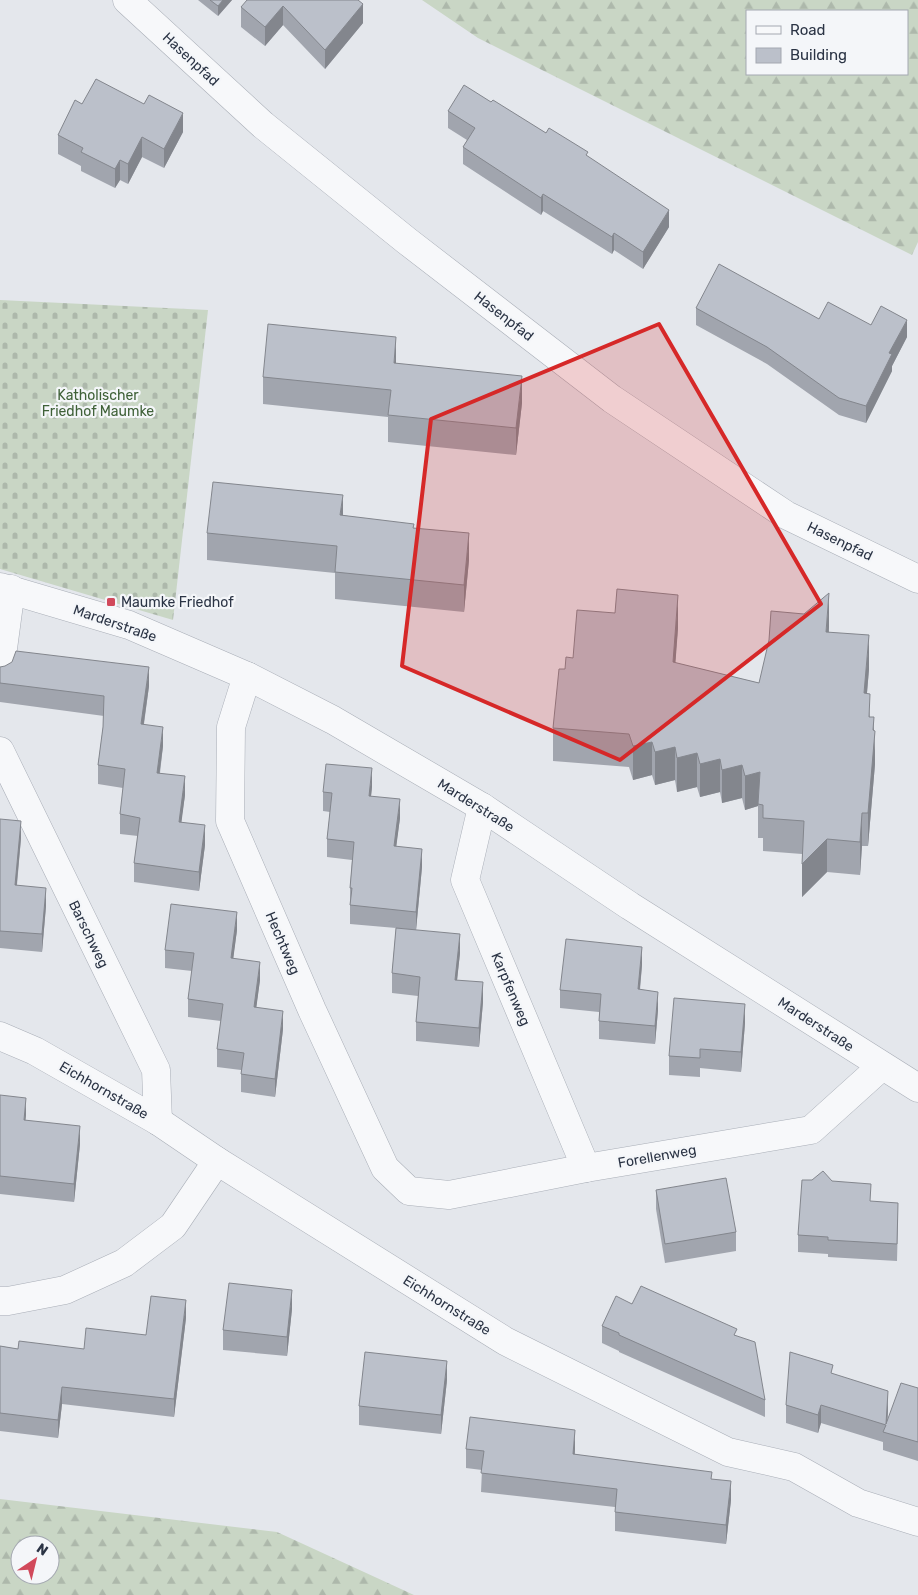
<svg xmlns="http://www.w3.org/2000/svg" width="918" height="1595" viewBox="0 0 918 1595" font-family="Rubik,sans-serif">
	<style>
		.forest { fill: url(#forest-firs); fill-rule: evenodd }
		.cemetery { fill: url(#cemetery-stones) }
		.lines { fill: none; stroke-linecap: round; stroke-linejoin: round }
		.minor-casing { stroke: #a9aeb7; stroke-width: 29 }
		.minor { stroke: #f7f8fa; stroke-width: 28 }
		.wall { fill: #a1a5ae }
		.shaded-wall { fill: #83868d }
		.building { fill: #bbc0ca; stroke: #83868d }
		.marked { fill: #d62828; fill-opacity: 0.2; stroke: #d62828; stroke-width: 4; stroke-linejoin: round }
		.poi-dot { fill: #d1495b; stroke: #f4f6f9; stroke-width: 2 }
		.labels { text-anchor: middle; stroke-width: 4.5; stroke-linejoin: round; paint-order: stroke }
		.street-label { font-size: 14px; fill: #2b3445; stroke: #f4f6f9 }
		.park-label { font-size: 14px; fill: #3f6138; stroke: #f4f6f9 }
		.poi-label { font-size: 14px; fill: #2b3445; stroke: #f4f6f9; text-anchor: start }
	</style>
	<defs>
		<pattern id="forest-firs" width="22" height="20" patternUnits="userSpaceOnUse" patternTransform="scale(1.25)"><rect width="22" height="20" fill="#c9d6c5"/><path d="M5 1l3.5 6h-7zM16 11l3.5 6h-7z" fill="#adb8ab"/></pattern>
		<pattern id="cemetery-stones" width="16" height="16" patternUnits="userSpaceOnUse" patternTransform="scale(1.25)"><rect width="16" height="16" fill="#c9d6c5"/><path d="M2 7V4a2 2 0 0 1 4 0v3zM10 15v-3a2 2 0 0 1 4 0v3z" fill="#adb8ab"/></pattern>
	</defs>
	<rect width="100%" height="100%" fill="#e4e7ec"/>
	<g class="forest">
		<path d="M422,0H918V242L912,255L478,38ZM747,11H907V74H747Z"/>
		<path d="M0,1499L277,1532L414,1595H0ZM20,1545H50V1575H20Z"/>
	</g>
	<path class="cemetery" d="M0,300L208,310L173,620L0,569Z"/>
	<g class="lines">
		<defs>
			<g id="minor">
				<path d="M127,0L263,125L407,241L612,399L786,515L918,579"/>
				<path d="M0,587L129,625L247,676L333,720L482,807L630,906L918,1088"/>
				<path d="M0,671L11,589"/>
				<path d="M247,676L231,727L230,821L312,1010L385,1168L409,1191L449,1195L586,1168L811,1130L882,1066"/>
				<path d="M0,751L156,1070L158,1121"/>
				<path d="M482,807L465,880L586,1168"/>
				<path d="M0,1036L35,1051L158,1121L217,1161L505,1341L728,1452L794,1467L858,1503L918,1522"/>
				<path d="M0,1301H8L65,1290L124,1263L173,1226L217,1161"/>
			</g>
		</defs>
		<use href="#minor" class="minor-casing"/>
		<use href="#minor" class="minor"/>
	</g>
	<g class="wall">
		<path d="M198,0H232L218,16Z"/>
		<path d="M358,0L363,23L325,69L283,25L265,46L241,27V7Z"/>
		<path d="M491,102L546,133L588,157L669,227L643,269L614,250L612,254L543,211L541,215L463,164V147L467,140L448,128V111Z"/>
		<path d="M82,104L183,132L164,168L142,157L128,184L120,180L115,188L81,171V166L58,154V135Z"/>
		<path d="M696,308L819,319L871,325L907,337L892,366V371L866,423L839,415L767,364L696,325Z"/>
		<path d="M396,363L522,403L516,455L388,442V417L263,404V377Z"/>
		<path d="M343,515L414,528L469,560L464,612L335,599V573L207,560V533Z"/>
		<path d="M615,613L678,628L675,663L759,683L829,627V632L869,669L867,693L870,717L874,730L875,764L868,846H862L860,875L827,872L802,897V854L763,851V838H758V806L745,810L742,798L722,803L720,792L700,797L697,787L677,792L675,780L655,785L652,775L633,780L629,767L553,761V728L565,669L573,658Z"/>
		<path d="M0,667L149,686L144,724L163,746L160,773L185,795L181,822L205,845L199,891L134,882V863L138,836L120,834V814L123,788L98,784V765L103,727L104,716L0,702Z"/>
		<path d="M372,787L371,796L400,818L396,846L422,867L416,930L460,953L457,980L483,1002L479,1047L416,1041V1022L418,996L392,993V973L396,928L350,924V888L352,860L327,857V839L330,812L323,811V792Z"/>
		<path d="M0,819L21,838L17,885L46,906L42,952L0,948Z"/>
		<path d="M237,930L233,958L260,980L256,1008L283,1029L275,1097L241,1092V1070L217,1067V1049L221,1021L188,1017V999L192,971L165,968V950Z"/>
		<path d="M642,965L640,990L658,1010L655,1044L599,1039V1012L560,1008V990Z"/>
		<path d="M745,1023L741,1072L700,1068V1077L669,1075V1056Z"/>
		<path d="M0,1095L26,1115L25,1120L80,1144L74,1202L0,1194Z"/>
		<path d="M832,1181L871,1202L898,1220L897,1261L828,1257V1254L798,1252V1235Z"/>
		<path d="M656,1190L736,1232V1251L665,1263L656,1209Z"/>
		<path d="M632,1304L737,1336L765,1400V1417L619,1352V1351L602,1343V1326Z"/>
		<path d="M292,1309L287,1356L223,1350V1330Z"/>
		<path d="M186,1318L174,1417L62,1404L58,1438L0,1431V1346L18,1349H84L146,1335Z"/>
		<path d="M833,1374L888,1409L887,1420L918,1388V1461L883,1450V1442L821,1423L818,1433L786,1423V1405Z"/>
		<path d="M447,1380L441,1434L359,1425V1406Z"/>
		<path d="M466,1449H575V1454L712,1480L731,1500L726,1544L615,1531V1507L481,1492L482,1470L466,1468Z"/>
	</g>
	<g class="shaded-wall">
		<path d="M223,0H232L218,16V6Z"/>
		<path d="M363,4V23L325,69V50Z"/>
		<path d="M283,6V25L265,46V27Z"/>
		<path d="M183,113V132L164,168V149Z"/>
		<path d="M142,137V157L128,184V164Z"/>
		<path d="M120,160V180L115,188V169Z"/>
		<path d="M543,194V211L541,215V198Z"/>
		<path d="M669,210V227L643,269V252Z"/>
		<path d="M614,233V250L612,254V237Z"/>
		<path d="M907,320V337L892,366V371L866,423V406L889,353Z"/>
		<path d="M396,337V364L394,363Z"/>
		<path d="M522,376V403L516,455V428Z"/>
		<path d="M343,495V522L340,515Z"/>
		<path d="M469,533V560L464,612V585Z"/>
		<path d="M829,593V627L826,665V632Z"/>
		<path d="M678,595V628L673,696V662Z"/>
		<path d="M869,635V669L864,727V693Z"/>
		<path d="M149,667V686L141,743V724Z"/>
		<path d="M874,717V751L875,731V764L868,846V813Z"/>
		<path d="M163,727V746L157,792V773Z"/>
		<path d="M652,742V775L633,780V746Z"/>
		<path d="M675,747V780L655,785V752Z"/>
		<path d="M697,753V787L677,792V758Z"/>
		<path d="M720,759V792L700,797V764Z"/>
		<path d="M742,765V798L722,803V770Z"/>
		<path d="M372,768V787L369,814V796Z"/>
		<path d="M760,772L758,806L745,810V776Z"/>
		<path d="M185,776V795L179,841V822Z"/>
		<path d="M400,799V818L394,864V846Z"/>
		<path d="M862,813V846L860,875V842Z"/>
		<path d="M21,821V838L15,903V885Z"/>
		<path d="M205,825V845L199,891V872Z"/>
		<path d="M827,839V872L802,897V864Z"/>
		<path d="M422,849V867L416,930V912Z"/>
		<path d="M46,888V906L42,952V934Z"/>
		<path d="M237,912V930L231,976V958Z"/>
		<path d="M460,934V953L455,999V980Z"/>
		<path d="M642,947V965L638,1007V989Z"/>
		<path d="M260,962V980L254,1025V1007Z"/>
		<path d="M483,982V1002L479,1047V1028Z"/>
		<path d="M658,992V1010L655,1044V1026Z"/>
		<path d="M745,1004V1023L741,1072V1052Z"/>
		<path d="M283,1011V1029L275,1097V1079Z"/>
		<path d="M26,1098V1115L24,1138V1120Z"/>
		<path d="M80,1126V1144L74,1202V1184Z"/>
		<path d="M292,1290V1309L287,1356V1337Z"/>
		<path d="M186,1300V1318L174,1417V1399Z"/>
		<path d="M447,1361V1380L441,1434V1415Z"/>
		<path d="M62,1387V1404L58,1438V1420Z"/>
		<path d="M888,1391V1409L887,1433L886,1424Z"/>
		<path d="M821,1405V1423L818,1433V1415Z"/>
		<path d="M575,1430V1449L573,1472V1454Z"/>
		<path d="M731,1481V1500L726,1544V1525Z"/>
	</g>
	<g class="building">
		<path d="M210,0H223L218,6Z"/>
		<path d="M247,0H358L363,4L325,50L283,6L265,27L241,7Z"/>
		<path d="M96,79L144,104L149,95L183,113L164,149L142,137L128,164L120,160L115,169L81,152L83,148L58,135L75,100L82,104Z"/>
		<path d="M464,85L491,102L493,100L546,133L549,128L588,152L586,155L669,210L643,252L614,233L612,237L543,194L541,198L463,147L475,128L448,111Z"/>
		<path d="M719,264L819,319L828,302L871,325L881,306L907,320L889,353L892,354L866,406L839,398L767,347L696,308Z"/>
		<path d="M268,324L396,337L394,363L522,376L516,428L388,415L391,390L263,377Z"/>
		<path d="M213,482L343,495L340,515L414,524L413,528L469,533L464,585L335,572L337,546L207,533Z"/>
		<path d="M617,589L678,595L673,662L759,683L769,640L771,611L804,614L829,593L826,632L869,635L864,693L870,694L869,717H874L873,730L875,731L868,813H862L860,842L827,839L802,864L804,821L763,818V805L758,804L760,772L745,776L742,765L722,770L720,759L700,764L697,753L677,758L675,747L655,752L652,742L633,746L629,734L553,728L559,669H565L566,657L573,658L577,610L615,613Z"/>
		<path d="M16,651L149,667L141,724L163,727L157,773L185,776L179,822L205,825L199,872L134,863L140,818L120,814L125,769L98,765L103,727L104,696L0,683V667L5,666L12,662Z"/>
		<path d="M326,764L372,768L369,796L400,799L394,846L422,849L416,912L350,905L352,888H350L354,842L327,839L332,793L323,792Z"/>
		<path d="M0,819L21,821L15,885L46,888L42,934L0,931Z"/>
		<path d="M171,904L237,912L231,958L260,962L254,1007L283,1011L275,1079L241,1074L244,1053L217,1049L223,1004L188,999L194,953L165,950Z"/>
		<path d="M396,928L460,934L455,980L483,982L479,1028L416,1022L420,977L392,973Z"/>
		<path d="M566,939L642,947L638,989L658,992L655,1026L599,1021L601,994L560,990Z"/>
		<path d="M674,998L745,1004L741,1052L700,1049V1058L669,1056Z"/>
		<path d="M0,1095L26,1098L24,1120L80,1126L74,1184L0,1176Z"/>
		<path d="M823,1171L832,1181L871,1184L870,1201L898,1203L897,1244L828,1240V1237L798,1235L802,1180H812Z"/>
		<path d="M726,1178L736,1232L665,1244L656,1190Z"/>
		<path d="M229,1283L292,1290L287,1337L223,1330Z"/>
		<path d="M641,1286L737,1329L734,1335L755,1342L765,1400L619,1335V1333L602,1326L616,1296L632,1304Z"/>
		<path d="M151,1296L186,1300L174,1399L62,1387L58,1420L0,1413V1346L18,1349L19,1341L84,1349L86,1328L146,1335Z"/>
		<path d="M365,1352L447,1361L441,1415L359,1406Z"/>
		<path d="M790,1352L833,1365L831,1373L888,1391L886,1424L901,1383L918,1388V1442L883,1432L886,1425L821,1405L818,1415L786,1405Z"/>
		<path d="M470,1417L575,1430L573,1454L712,1472L711,1479L731,1481L726,1525L615,1512L617,1489L481,1473L484,1451L466,1449Z"/>
	</g>
	<path class="marked" d="M659,324L821,604L620,760L402,666L431,419Z"/>
	<rect class="poi-dot" x="106" y="597" width="10" height="10" rx="2.5"/>
	<g class="labels">
		<g class="street-label">
			<text transform="translate(191 59) rotate(43)" y="5">Hasenpfad</text>
			<text transform="translate(504 316) rotate(38)" y="5">Hasenpfad</text>
			<text transform="translate(840 541) rotate(26)" y="5">Hasenpfad</text>
			<text transform="translate(115 623) rotate(19)" y="5">Marderstraße</text>
			<text transform="translate(476 805) rotate(32)" y="5">Marderstraße</text>
			<text transform="translate(89 934) rotate(64)" y="5">Barschweg</text>
			<text transform="translate(283 943) rotate(67)" y="5">Hechtweg</text>
			<text transform="translate(511 989) rotate(67)" y="5">Karpfenweg</text>
			<text transform="translate(816 1024) rotate(33)" y="5">Marderstraße</text>
			<text transform="translate(104 1090) rotate(30)" y="5">Eichhornstraße</text>
			<text transform="translate(657 1156) rotate(-10)" y="5">Forellenweg</text>
			<text transform="translate(447 1305) rotate(32)" y="5">Eichhornstraße</text>
		</g>
		<g class="park-label">
			<text x="98" y="400">Katholischer<tspan x="98" dy="16">Friedhof Maumke</tspan></text>
		</g>
		<g class="poi-label">
			<text x="121" y="607">Maumke Friedhof</text>
		</g>
	</g>
	<rect x="746" y="10" width="162" height="65" fill="#f4f6f9" stroke="#a4a8b1"/>
	<rect x="756" y="26" width="25" height="8" fill="#f7f8fa" stroke="#a4a8b1"/>
	<text x="790" y="35" font-size="15" fill="#2b3445">Road</text>
	<rect x="756" y="48" width="25" height="15" fill="#bbc0ca" stroke="#a4a8b1"/>
	<text x="790" y="60" font-size="15" fill="#2b3445">Building</text>
	<g transform="translate(35 1560) rotate(35)"><circle r="24" fill="#f4f6f9" stroke="#a4a8b1"/>
	<path d="M0-4L9 19L0 12L-9 19Z" fill="#d1495b"/>
	<text y="-8" font-size="14" font-weight="bold" text-anchor="middle" fill="#2b3445">N</text>
	</g>
</svg>
